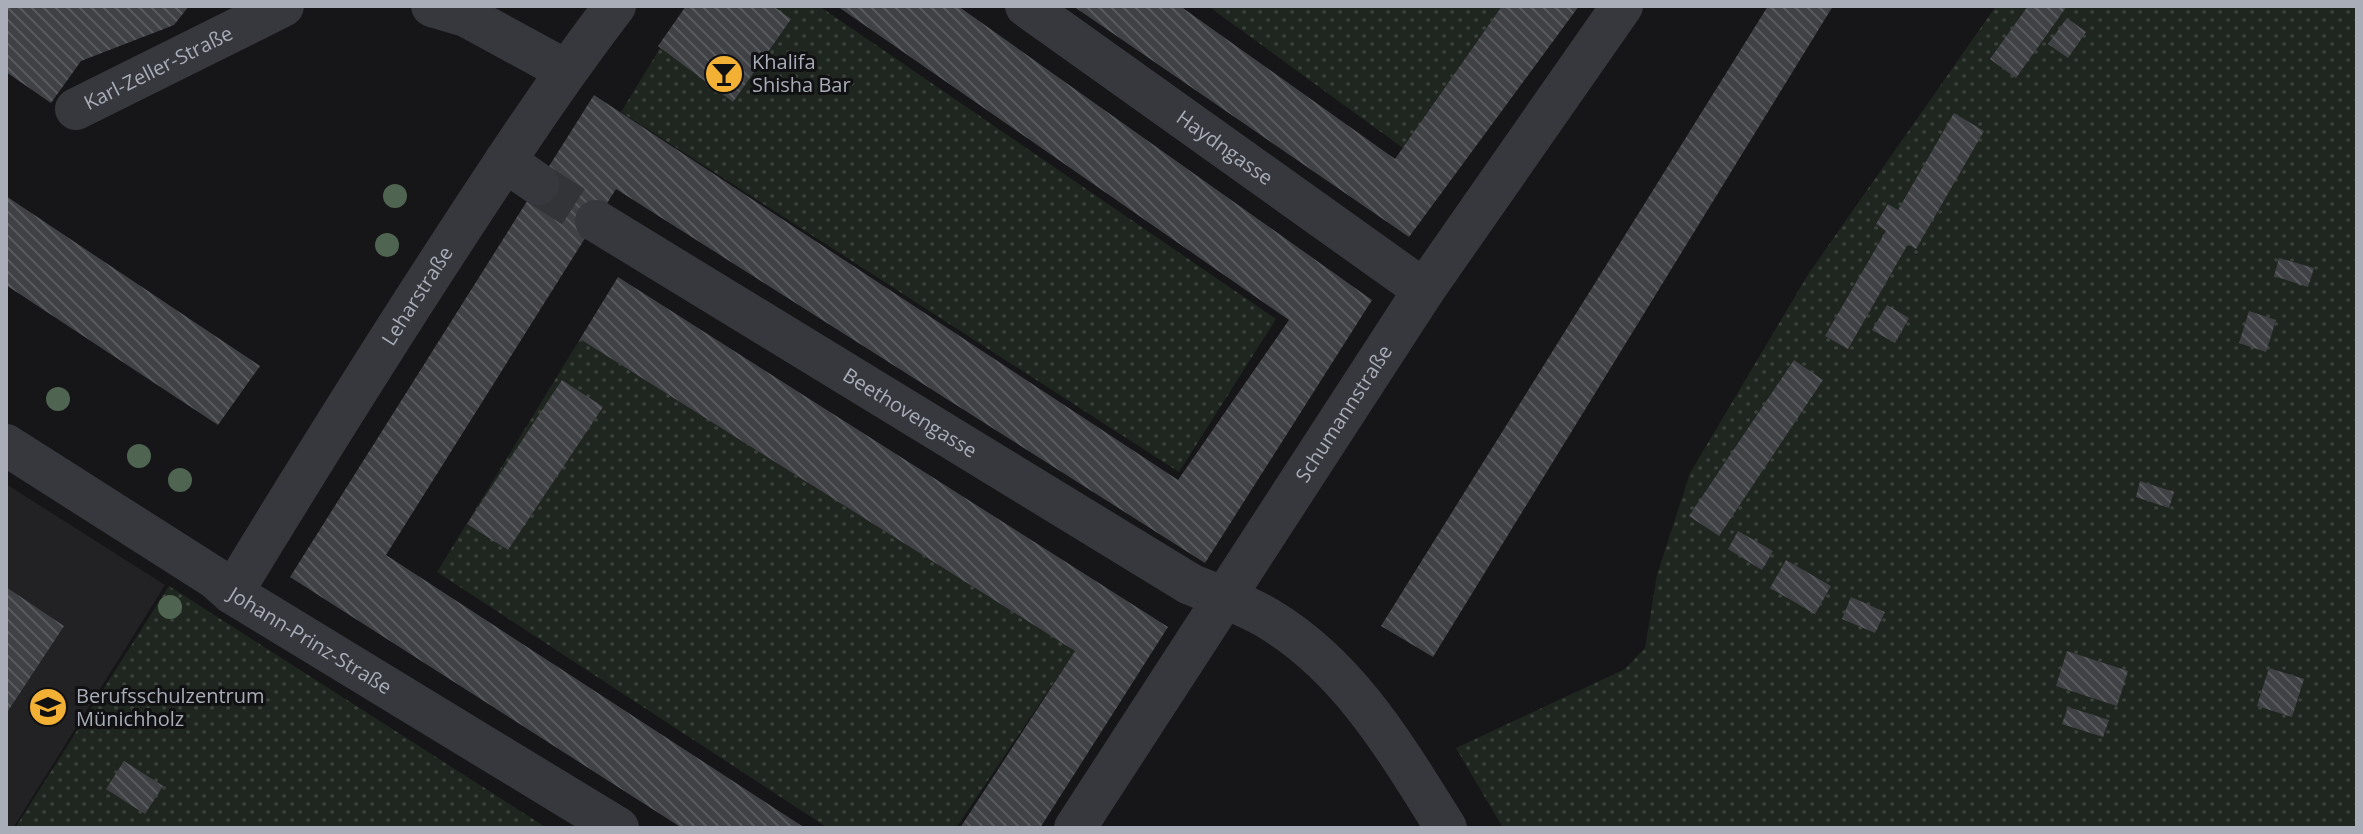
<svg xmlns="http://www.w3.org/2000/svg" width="2363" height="834" viewBox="0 0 2363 834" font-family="'Open Sans',sans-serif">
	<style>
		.built { fill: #222225 }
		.grass { fill: url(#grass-dots) }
		.building { fill: url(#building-back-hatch) }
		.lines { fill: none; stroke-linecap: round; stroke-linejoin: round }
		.street-tunnel { stroke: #333438; stroke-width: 42; stroke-dasharray: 42 21; stroke-linecap: butt }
		.street { stroke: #37383d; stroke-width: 42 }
		.tree { fill: #506452 }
		.labels { text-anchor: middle; stroke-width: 6; stroke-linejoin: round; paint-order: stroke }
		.poi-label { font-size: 20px; fill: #a8adb8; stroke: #111113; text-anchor: start }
		.street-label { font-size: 20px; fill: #a8adb8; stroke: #111113 }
	</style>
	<defs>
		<pattern id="grass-dots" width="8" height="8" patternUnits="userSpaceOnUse" patternTransform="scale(2)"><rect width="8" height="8" fill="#1e261f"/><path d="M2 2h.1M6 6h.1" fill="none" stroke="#3c433d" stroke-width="1.8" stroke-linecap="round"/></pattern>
		<pattern id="building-back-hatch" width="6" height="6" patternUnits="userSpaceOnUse" patternTransform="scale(2)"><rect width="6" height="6" fill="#404145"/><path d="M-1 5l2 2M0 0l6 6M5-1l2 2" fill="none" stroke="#595a5e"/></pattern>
	</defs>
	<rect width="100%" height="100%" fill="#161618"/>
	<path class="built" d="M6,484L165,585L13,828H6Z"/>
	<g class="grass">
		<path d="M686,6H819L1276,319L1179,472L621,112Z"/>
		<path d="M1208,6H1502L1403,148Z"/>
		<path d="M1996,6H2357V828H1503L1456,748L1625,669L1645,648L1657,575L1690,473L1809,273Z"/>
		<path d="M580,339L1075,651L956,828H828L437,572Z"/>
		<path d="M169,586L547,828H15Z"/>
	</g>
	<g class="building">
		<path d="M6,6H189L174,25L81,61L51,103L6,72Z"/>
		<path d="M686,6H773L791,19L733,102L658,46Z"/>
		<path d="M837,6H958L1372,300L1205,563L616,189L386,555L805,828H682L290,577L594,95L1178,480L1289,320Z"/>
		<path d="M1073,6H1180L1395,159L1502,6H1579L1409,237Z"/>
		<path d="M1768,6H1833L1433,657L1381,626Z"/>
		<path d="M2028,6H2067L2016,78L1990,59Z"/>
		<path d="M2067,18L2086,32L2068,58L2048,44Z"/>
		<path d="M1954,113L1984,131L1916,249L1908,244L1848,349L1825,336L1886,231L1876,224L1888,204L1898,210Z"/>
		<path d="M6,196L260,366L218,425L6,285Z"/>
		<path d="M2279,258L2314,268L2308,287L2274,276Z"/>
		<path d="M618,277L1168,627L1040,828H960L1075,651L580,339Z"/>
		<path d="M1887,305L1909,318L1895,343L1872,330Z"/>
		<path d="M2249,311L2276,320L2266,352L2239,343Z"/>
		<path d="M1794,360L1823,380L1719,536L1689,516Z"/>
		<path d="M562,380L603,407L508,550L467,524Z"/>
		<path d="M2140,481L2174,492L2169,508L2136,497Z"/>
		<path d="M1738,531L1773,551L1762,570L1728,549Z"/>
		<path d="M1786,560L1831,586L1815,614L1770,588Z"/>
		<path d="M6,587L64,626L6,714Z"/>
		<path d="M1851,597L1885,612L1875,633L1842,619Z"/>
		<path d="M2067,651L2128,671L2117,706L2056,686Z"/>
		<path d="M2269,668L2304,679L2292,717L2257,706Z"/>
		<path d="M2068,707L2109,720L2103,737L2062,724Z"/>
		<path d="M124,761L163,786L145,814L106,789Z"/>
	</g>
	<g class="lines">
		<path class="street-tunnel" d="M538,184L596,221"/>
		<g class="street">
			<path d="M432,6L466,16L565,70"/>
			<path id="s1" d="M1026,6L1424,290"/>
			<path id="s2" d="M76,109L283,6"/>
			<path d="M505,161L538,184"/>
			<path id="s3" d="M596,221L1190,584C1216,595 1245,604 1269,619C1350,668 1397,750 1446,828"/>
			<path id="s4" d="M6,445L215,578L232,593L618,828"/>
			<path id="s5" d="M232,593C305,473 379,354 456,236C507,158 558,80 615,6"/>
			<path id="s6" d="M1075,828L1424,290L1622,6"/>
		</g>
	</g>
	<g class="tree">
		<circle cx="395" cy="196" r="12"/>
		<circle cx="387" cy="245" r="12"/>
		<circle cx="58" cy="399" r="12"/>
		<circle cx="139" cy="456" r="12"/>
		<circle cx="180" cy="480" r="12"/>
		<circle cx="170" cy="607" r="12"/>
	</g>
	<defs>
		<symbol id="bar-disc" viewBox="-11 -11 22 22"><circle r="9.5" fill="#f2b134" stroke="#111113"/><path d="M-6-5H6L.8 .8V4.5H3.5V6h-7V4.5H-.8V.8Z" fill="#111"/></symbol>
		<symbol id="school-disc" viewBox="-11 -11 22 22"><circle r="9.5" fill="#f2b134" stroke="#111113"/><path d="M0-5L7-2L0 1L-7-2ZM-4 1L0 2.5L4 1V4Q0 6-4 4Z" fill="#111"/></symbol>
	</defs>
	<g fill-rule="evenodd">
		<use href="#bar-disc" x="702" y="52" width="44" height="44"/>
		<use href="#school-disc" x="26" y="685" width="44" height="44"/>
	</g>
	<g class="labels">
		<g class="poi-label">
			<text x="752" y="69">Khalifa<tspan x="752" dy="23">Shisha Bar</tspan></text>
			<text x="76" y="703">Berufsschulzentrum<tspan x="76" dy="23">Münichholz</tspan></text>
		</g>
		<g class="street-label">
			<text dy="7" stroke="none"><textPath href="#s2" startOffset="92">Karl-Zeller-Straße</textPath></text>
			<text dy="7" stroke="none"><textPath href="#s1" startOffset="244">Haydngasse</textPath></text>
			<text dy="7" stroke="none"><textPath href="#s5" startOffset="350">Leharstraße</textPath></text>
			<text dy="7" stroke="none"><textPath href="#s3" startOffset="368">Beethovengasse</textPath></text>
			<text dy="7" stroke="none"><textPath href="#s6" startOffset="494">Schumannstraße</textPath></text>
			<text dy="7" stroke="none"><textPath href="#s4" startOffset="362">Johann-Prinz-Straße</textPath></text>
		</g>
	</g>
	<rect width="2363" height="834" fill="none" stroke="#a8adb8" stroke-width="16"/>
</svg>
